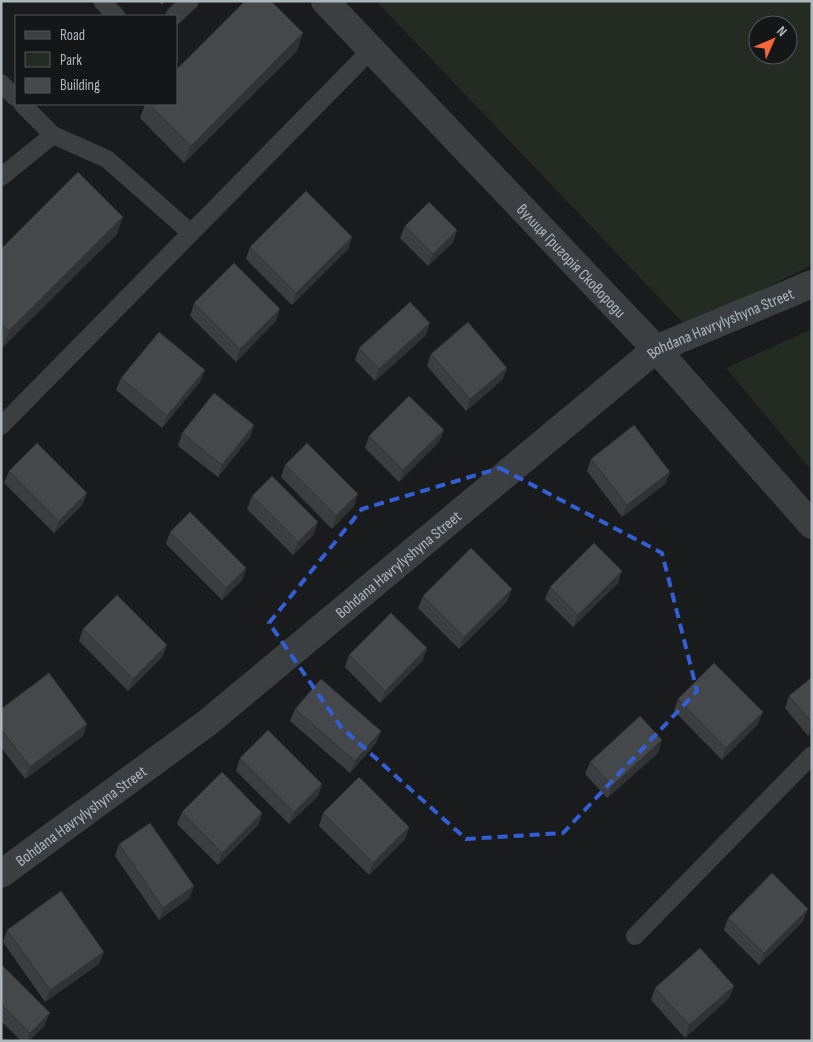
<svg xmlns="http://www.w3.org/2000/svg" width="813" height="1042" viewBox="0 0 813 1042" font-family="'Sofia Sans Condensed',sans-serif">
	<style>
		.green { fill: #242b22; fill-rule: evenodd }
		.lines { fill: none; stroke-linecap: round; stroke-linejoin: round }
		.lane { stroke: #3b3f42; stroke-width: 18 }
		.street { stroke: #3b3f42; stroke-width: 28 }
		.wall { fill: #3a3e40 }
		.shaded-wall { fill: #303234 }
		.building { fill: #44484a; stroke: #303234 }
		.marked { fill: none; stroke: #335ed4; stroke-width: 4; stroke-dasharray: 10 6; stroke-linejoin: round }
		.labels { text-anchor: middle; stroke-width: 4.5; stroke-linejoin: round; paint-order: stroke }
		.street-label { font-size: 16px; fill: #adb8bd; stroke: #151618 }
	</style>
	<rect width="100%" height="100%" fill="#1a1b1d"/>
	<g class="green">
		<path d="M376,1H812V265L687,327ZM758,25H788V55H758Z"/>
		<path d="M812,329V471L726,368Z"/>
	</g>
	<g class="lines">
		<g class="lane">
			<path d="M102,1L116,16"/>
			<path d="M174,16L190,1"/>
			<path d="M1,83L16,98"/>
			<path d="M22,104L53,135L107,159L191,233"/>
			<path d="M1,177L53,135"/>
			<path d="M1,426L372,49"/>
			<path d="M635,936L812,755"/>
		</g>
		<g class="street">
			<path id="s1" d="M325,1L656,349L812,525"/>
			<path id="s2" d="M1,874L207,723L656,349L812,284"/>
		</g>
	</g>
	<g class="wall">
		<path d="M158,1H166L162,5Z"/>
		<path d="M297,51L184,163L140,118L145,104H176Z"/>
		<path d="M405,226L457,230L453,242L428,266L400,238Z"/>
		<path d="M117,234L2,348L1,347V249Z"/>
		<path d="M352,237L348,249L292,305L246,259L250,247Z"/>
		<path d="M194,303L276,321L236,362L190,316Z"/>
		<path d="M430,323L425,336L375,381L355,360L359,348Z"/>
		<path d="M431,354L507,368L502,380L466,411L427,366Z"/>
		<path d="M121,378L200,382L162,428L116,390Z"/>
		<path d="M254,425L250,437L218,477L178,446L182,433Z"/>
		<path d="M369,436L439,442L399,482L365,448Z"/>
		<path d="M591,459L670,472L665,484L622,517L587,471Z"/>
		<path d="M285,465L354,506L332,529L281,477Z"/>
		<path d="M9,471L87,493L82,505L54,533L4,483Z"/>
		<path d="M252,496L318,522L313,535L293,555L247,509Z"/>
		<path d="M170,532L246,568L242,580L222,600L166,544Z"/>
		<path d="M618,583L573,627L545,599L550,587Z"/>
		<path d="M423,596L507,601L459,649L418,608Z"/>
		<path d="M83,629L167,645L162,657L128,691L79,641Z"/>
		<path d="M427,648L422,661L380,703L345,667L349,655Z"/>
		<path d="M812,677V732L808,736L785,708L789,696Z"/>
		<path d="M678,699L758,724L722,760L674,711Z"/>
		<path d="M1,709L87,724L83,736L25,779L1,747Z"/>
		<path d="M295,709L381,731L376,743L350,773L290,721Z"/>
		<path d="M658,753L607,798L585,774L590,762Z"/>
		<path d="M240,758L322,784L318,796L289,824L236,771Z"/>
		<path d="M182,812L262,813L258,825L218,865L177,824Z"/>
		<path d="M323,813L409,827L405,839L369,875L319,826Z"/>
		<path d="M119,844L194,886L189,898L159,920L115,856Z"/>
		<path d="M728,918L803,921L759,965L724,930Z"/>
		<path d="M7,930L99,964L45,1002L3,942Z"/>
		<path d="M1,964L45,1025L29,1041H21L1,1021Z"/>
		<path d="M734,986L729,998L685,1038L651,1000L655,988Z"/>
	</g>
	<g class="shaded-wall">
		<path d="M303,33L297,51L184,163L191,146Z"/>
		<path d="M123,217L117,234L2,348L9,331Z"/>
		<path d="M457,230L453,242L428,266L433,254Z"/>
		<path d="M352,237L348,249L292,305L296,293Z"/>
		<path d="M280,309L276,321L236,362L240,349Z"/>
		<path d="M430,323L425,336L375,381L379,369Z"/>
		<path d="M507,368L502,380L466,411L470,399Z"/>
		<path d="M205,370L200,382L162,428L167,416Z"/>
		<path d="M254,425L250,437L218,477L222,465Z"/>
		<path d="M444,430L439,442L399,482L403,470Z"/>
		<path d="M670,472L665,484L622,517L627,505Z"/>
		<path d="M87,493L82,505L54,533L59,521Z"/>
		<path d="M358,494L354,506L332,529L336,516Z"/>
		<path d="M318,522L313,535L293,555L298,542Z"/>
		<path d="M246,568L242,580L222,600L226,588Z"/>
		<path d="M622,571L618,583L573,627L578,615Z"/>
		<path d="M512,589L507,601L459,649L464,637Z"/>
		<path d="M167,645L162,657L128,691L133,679Z"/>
		<path d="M427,648L422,661L380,703L385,691Z"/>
		<path d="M763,712L758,724L722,760L726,748Z"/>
		<path d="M87,724L83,736L25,779L30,767Z"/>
		<path d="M812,724V732L808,736Z"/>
		<path d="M381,731L376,743L350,773L355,761Z"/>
		<path d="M662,740L658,753L607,798L612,786Z"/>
		<path d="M322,784L318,796L289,824L294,812Z"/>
		<path d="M262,813L258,825L218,865L222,853Z"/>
		<path d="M409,827L405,839L369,875L373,863Z"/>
		<path d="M194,886L189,898L159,920L163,908Z"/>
		<path d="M808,909L803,921L759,965L764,953Z"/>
		<path d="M104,952L99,964L45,1002L50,990Z"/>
		<path d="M734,986L729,998L685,1038L689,1025Z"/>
		<path d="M50,1013L45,1025L29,1041H27L30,1033Z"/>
	</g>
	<g class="building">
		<path d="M245,1H271L303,33L191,146L149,104H176V70Z"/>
		<path d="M78,172L123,217L9,331L1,324V249Z"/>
		<path d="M306,191L352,237L296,293L250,247Z"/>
		<path d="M429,202L457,230L433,254L405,226Z"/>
		<path d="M234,263L280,309L240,349L194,303Z"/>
		<path d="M410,302L430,323L379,369L359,348Z"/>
		<path d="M468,322L507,368L470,399L431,354Z"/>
		<path d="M159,332L205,370L167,416L121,378Z"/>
		<path d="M214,393L254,425L222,465L182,433Z"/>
		<path d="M409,396L444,430L403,470L369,436Z"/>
		<path d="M634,425L670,472L627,505L591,459Z"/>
		<path d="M37,443L87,493L59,521L9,471Z"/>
		<path d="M307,443L358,494L336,516L285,465Z"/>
		<path d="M272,476L318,522L298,542L252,496Z"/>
		<path d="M190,512L246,568L226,588L170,532Z"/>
		<path d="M594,543L622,571L578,615L550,587Z"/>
		<path d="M471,548L512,589L464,637L423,596Z"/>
		<path d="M117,595L167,645L133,679L83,629Z"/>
		<path d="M391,613L427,648L385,691L349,655Z"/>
		<path d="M714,663L763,712L726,748L678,699Z"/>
		<path d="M49,673L87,724L30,767L1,729V709Z"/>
		<path d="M812,677V723L789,696Z"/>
		<path d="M321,679L381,731L355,761L295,709Z"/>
		<path d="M640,716L662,740L612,786L590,762Z"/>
		<path d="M268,730L322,784L294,812L240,758Z"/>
		<path d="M222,772L262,813L222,853L182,812Z"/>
		<path d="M359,777L409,827L373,863L323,813Z"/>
		<path d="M150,823L194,886L163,908L119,844Z"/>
		<path d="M772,873L808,909L764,953L728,918Z"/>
		<path d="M61,891L104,952L50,990L7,930Z"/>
		<path d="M700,948L734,986L689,1025L655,988Z"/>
		<path d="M1,964L50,1013L30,1033L1,1004Z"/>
	</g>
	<path class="marked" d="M500,468L662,553L697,691L563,833L466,839L341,727L269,623L362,509Z"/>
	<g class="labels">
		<g class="street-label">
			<text dy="6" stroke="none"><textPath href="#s1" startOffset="358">вулиця Григорія Сковороди</textPath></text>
			<text dy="6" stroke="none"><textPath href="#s2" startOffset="909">Bohdana Havrylyshyna Street</textPath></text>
			<text dy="6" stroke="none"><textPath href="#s2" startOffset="504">Bohdana Havrylyshyna Street</textPath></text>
			<text dy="6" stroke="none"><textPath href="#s2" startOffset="99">Bohdana Havrylyshyna Street</textPath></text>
		</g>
	</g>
	<rect width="813" height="1042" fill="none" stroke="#adb8bd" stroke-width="5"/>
	<rect x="15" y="15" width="162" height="90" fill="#151618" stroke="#52575a"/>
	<rect x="25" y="31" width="25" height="8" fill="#3b3f42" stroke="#52575a"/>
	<text x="60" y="40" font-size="15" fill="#adb8bd">Road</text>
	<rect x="25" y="52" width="25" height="15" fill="#242b22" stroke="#52575a"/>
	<text x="60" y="65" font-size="15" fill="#adb8bd">Park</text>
	<rect x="25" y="78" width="25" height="15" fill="#44484a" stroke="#52575a"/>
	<text x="60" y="90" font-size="15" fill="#adb8bd">Building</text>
	<g transform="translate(773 40) rotate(45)"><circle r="24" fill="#151618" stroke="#52575a"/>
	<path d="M0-4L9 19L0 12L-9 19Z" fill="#f76538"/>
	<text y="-8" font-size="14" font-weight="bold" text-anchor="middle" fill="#adb8bd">N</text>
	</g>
</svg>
